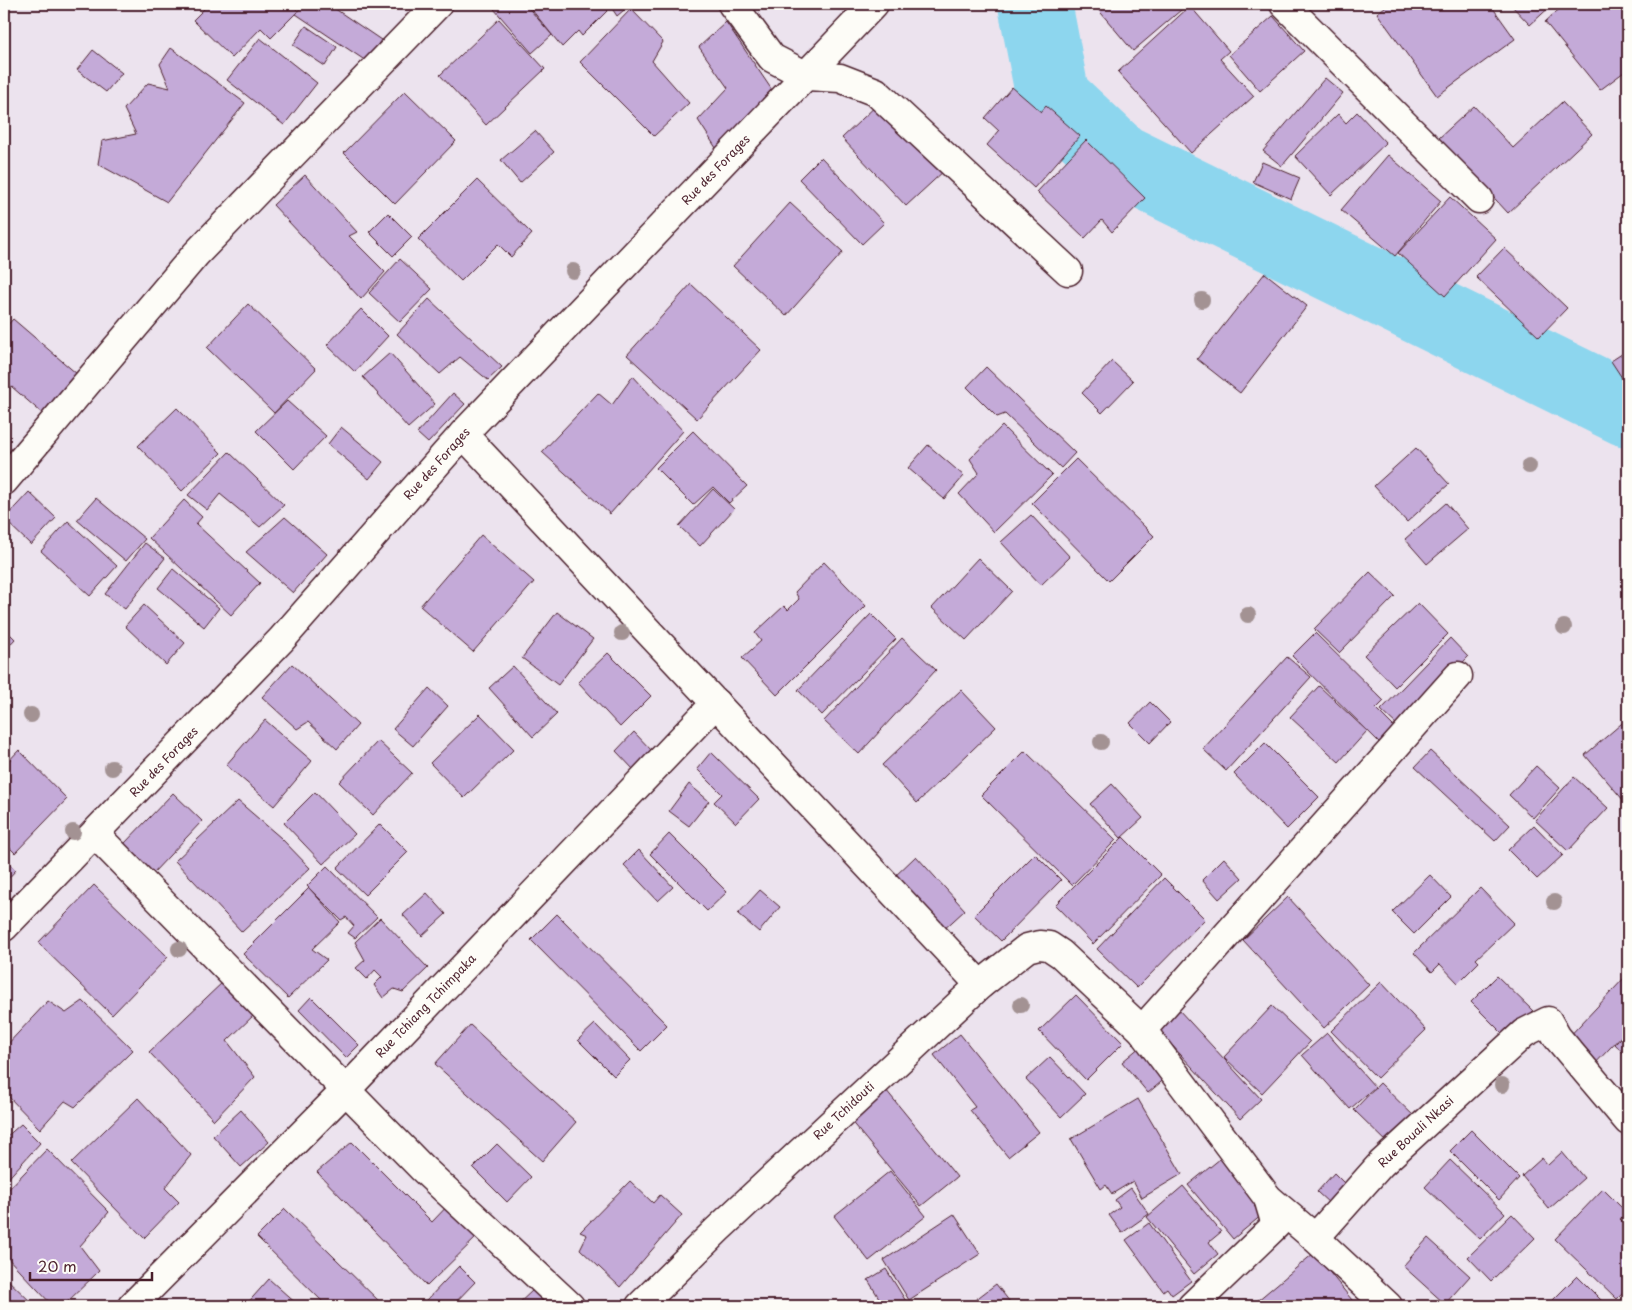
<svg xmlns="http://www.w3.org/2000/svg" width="1632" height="1310" viewBox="0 0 1632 1310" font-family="'Playpen Sans',sans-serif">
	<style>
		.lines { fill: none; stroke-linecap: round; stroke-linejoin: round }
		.river { stroke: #8dd6ee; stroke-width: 74 }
		.building { fill: #c4aad8; stroke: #4a1f2b }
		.minor-casing { stroke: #4a1f2b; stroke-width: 31 }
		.minor { stroke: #fdfcf7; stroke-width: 28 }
		.tree { fill: #a39293 }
		.labels { text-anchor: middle; stroke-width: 4; stroke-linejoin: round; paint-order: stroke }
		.street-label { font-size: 12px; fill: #4a1f2b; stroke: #fdfcf7 }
	</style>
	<rect width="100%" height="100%" fill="#ece3ee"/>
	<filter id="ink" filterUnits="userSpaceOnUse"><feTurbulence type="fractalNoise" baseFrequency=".02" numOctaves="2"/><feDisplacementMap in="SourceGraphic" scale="10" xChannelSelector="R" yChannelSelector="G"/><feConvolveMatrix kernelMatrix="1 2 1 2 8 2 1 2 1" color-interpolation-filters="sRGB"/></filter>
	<g filter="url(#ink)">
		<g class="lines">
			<path class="river" d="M1035,4L1053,98L1119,160L1628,410"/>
		</g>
		<g class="building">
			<path d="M209,4H291L298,11L271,38L261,28L232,58L193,20Z"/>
			<path d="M303,4H328L381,40L366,61L296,14Z"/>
			<path d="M500,4H525L552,35L532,53L494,9Z"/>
			<path d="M527,4H631L617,16L611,7L582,36L578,31L562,47Z"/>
			<path d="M1100,4H1188L1133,51L1096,7Z"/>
			<path d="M1389,4H1490L1515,39L1437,96L1377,13Z"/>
			<path d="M1510,4H1553L1530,25Z"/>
			<path d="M1565,4H1628V69L1600,90L1545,22Z"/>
			<path d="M1190,6L1229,51L1220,59L1254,96L1191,153L1118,72Z"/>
			<path d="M631,9L663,42L652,61L689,103L654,136L580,62Z"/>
			<path d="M1273,16L1304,51L1260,91L1229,55Z"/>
			<path d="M499,19L545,69L486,125L440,75Z"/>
			<path d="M726,22L774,93L716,148L698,120L728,88L699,47Z"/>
			<path d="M306,26L337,47L325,66L293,45Z"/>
			<path d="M260,38L317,83L284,125L227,80Z"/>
			<path d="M171,48L245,103L167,202L98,164L102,141L136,134L124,109L148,83L170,88L160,64Z"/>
			<path d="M93,50L122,73L106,92L77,70Z"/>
			<path d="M1325,78L1343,93L1282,166L1263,151Z"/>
			<path d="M1012,87L1041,112L1046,106L1080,136L1034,188L987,145L999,131L985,118Z"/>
			<path d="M405,91L456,141L395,204L344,153Z"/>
			<path d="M881,101L945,170L906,206L842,138Z"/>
			<path d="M1562,102L1592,134L1508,213L1439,138L1474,106L1513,148Z"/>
			<path d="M1357,112L1386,143L1331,195L1295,156L1338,114L1346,123Z"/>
			<path d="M535,131L554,152L520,183L501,160Z"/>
			<path d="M1086,140L1145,198L1112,232L1102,220L1085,238L1037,192Z"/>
			<path d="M1388,155L1441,201L1395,256L1341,210Z"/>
			<path d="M821,157L884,223L862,244L799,179Z"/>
			<path d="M1262,162L1300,178L1291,199L1253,182Z"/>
			<path d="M305,175L357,232L349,236L385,272L361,299L273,205Z"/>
			<path d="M477,180L532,234L511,257L498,244L461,281L418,239Z"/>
			<path d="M1450,197L1496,239L1445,296L1398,253Z"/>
			<path d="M790,203L843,252L786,316L733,266Z"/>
			<path d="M388,213L412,237L393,256L369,232Z"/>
			<path d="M1504,248L1567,308L1539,337L1476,277Z"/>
			<path d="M400,259L432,289L400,322L369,293Z"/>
			<path d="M1265,273L1307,306L1240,393L1197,359Z"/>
			<path d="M691,284L761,350L697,419L627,355Z"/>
			<path d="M429,299L502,367L488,380L460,357L440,374L397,334Z"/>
			<path d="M248,304L316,369L274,413L207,348Z"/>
			<path d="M361,309L388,336L355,372L327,345Z"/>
			<path d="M13,319L77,374L43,414L4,380V329Z"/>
			<path d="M1628,350V387L1611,361Z"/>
			<path d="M390,353L435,404L408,428L363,377Z"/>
			<path d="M1112,361L1133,381L1102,413L1082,393Z"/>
			<path d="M986,367L1075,453L1061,468L1005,414L997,417L967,387Z"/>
			<path d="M633,376L683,431L610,514L542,452L598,393L612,405Z"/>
			<path d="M453,393L465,404L428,443L417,433Z"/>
			<path d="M287,401L326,436L294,469L256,431Z"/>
			<path d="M177,408L221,453L182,491L138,446Z"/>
			<path d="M1002,426L1052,475L994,532L959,494L979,473L970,459Z"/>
			<path d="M341,427L383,462L369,479L328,444Z"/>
			<path d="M693,431L747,486L729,503L713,487L693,505L656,468Z"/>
			<path d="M928,445L964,476L944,499L908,468Z"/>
			<path d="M1416,448L1449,484L1407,522L1374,486Z"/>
			<path d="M229,452L284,505L260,527L220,494L207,510L188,495Z"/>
			<path d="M1076,459L1154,536L1109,581L1032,503Z"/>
			<path d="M713,489L734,509L700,546L679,526Z"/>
			<path d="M29,492L56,518L31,545L4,519Z"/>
			<path d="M96,498L145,539L126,561L77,520Z"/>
			<path d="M184,500L202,517L196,524L260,583L231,615L149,538Z"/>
			<path d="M1446,503L1468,529L1427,564L1405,539Z"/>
			<path d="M1031,515L1070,557L1041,585L1001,542Z"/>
			<path d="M285,517L327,554L293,593L246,552Z"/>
			<path d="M68,521L117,566L90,596L41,551Z"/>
			<path d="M481,535L534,582L473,652L420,606Z"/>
			<path d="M145,543L165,558L125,609L105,594Z"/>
			<path d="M978,558L1012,591L966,640L932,608Z"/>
			<path d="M824,562L866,606L777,695L742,658L761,641L755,633L784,606L788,610L799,599L795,592Z"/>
			<path d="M173,569L219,608L204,627L158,588Z"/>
			<path d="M1370,572L1395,596L1339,653L1314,629Z"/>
			<path d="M1418,603L1448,634L1395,687L1364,655Z"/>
			<path d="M144,605L185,643L166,665L125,626Z"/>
			<path d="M557,612L593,639L558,685L522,658Z"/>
			<path d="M871,614L896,639L822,715L798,690Z"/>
			<path d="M4,628L15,639L4,651Z"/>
			<path d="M1315,633L1384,701L1376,709L1396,729L1381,744L1292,656Z"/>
			<path d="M902,638L936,670L859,754L824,721Z"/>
			<path d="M1450,638L1468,657L1400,728L1381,710Z"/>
			<path d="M608,653L651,696L620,727L578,682Z"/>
			<path d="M1287,657L1311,677L1226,771L1203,749Z"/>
			<path d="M292,664L358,725L337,749L308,722L297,729L262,697Z"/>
			<path d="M513,666L557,714L533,737L489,688Z"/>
			<path d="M1319,686L1367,731L1339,762L1290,717Z"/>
			<path d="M429,688L448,706L413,746L393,729Z"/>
			<path d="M961,690L996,727L917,803L882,765Z"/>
			<path d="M1150,702L1170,722L1150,743L1130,723Z"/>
			<path d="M480,714L514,749L464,798L430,763Z"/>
			<path d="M1628,718V798L1624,801L1585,755Z"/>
			<path d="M265,720L312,761L274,806L226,765Z"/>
			<path d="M634,732L653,752L634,770L616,751Z"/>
			<path d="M378,741L412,773L373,815L339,782Z"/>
			<path d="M1265,743L1319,797L1287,829L1234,774Z"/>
			<path d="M19,750L67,799L15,853L4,842V766Z"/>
			<path d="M1025,751L1116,840L1072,885L981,795Z"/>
			<path d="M1430,751L1510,825L1495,841L1415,767Z"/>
			<path d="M711,752L759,799L736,823L714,802L722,794L697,769Z"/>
			<path d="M1536,766L1560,788L1533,818L1509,795Z"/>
			<path d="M1574,777L1608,808L1568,851L1535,820Z"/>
			<path d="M689,784L709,801L689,826L669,811Z"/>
			<path d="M1112,784L1143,818L1121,838L1090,804Z"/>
			<path d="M315,792L355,834L323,864L284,823Z"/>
			<path d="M173,793L202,821L153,873L123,845Z"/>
			<path d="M238,801L281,838L310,868L242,932L175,861Z"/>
			<path d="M380,824L408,852L365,895L337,868Z"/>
			<path d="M1534,825L1563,855L1537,879L1508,850Z"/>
			<path d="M669,834L727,892L707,911L650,854Z"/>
			<path d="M1123,837L1161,875L1093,944L1055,905Z"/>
			<path d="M639,850L673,887L658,901L624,865Z"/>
			<path d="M1035,854L1061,880L1001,941L974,915Z"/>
			<path d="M916,856L965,910L941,932L892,879Z"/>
			<path d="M1224,858L1242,878L1219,899L1202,880Z"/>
			<path d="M4,859L16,870L4,883Z"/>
			<path d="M327,866L377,917L355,938L348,933L354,926L346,917L341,920L307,886Z"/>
			<path d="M1430,875L1451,897L1414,934L1392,912Z"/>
			<path d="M1164,878L1205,919L1137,988L1097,949Z"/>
			<path d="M94,885L168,957L112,1015L38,943Z"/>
			<path d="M309,888L340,922L312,949L327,960L288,998L243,954Z"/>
			<path d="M1480,888L1514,923L1476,959L1479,962L1458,983L1440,964L1432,972L1414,953Z"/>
			<path d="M760,890L780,907L759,932L738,914Z"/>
			<path d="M427,893L446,914L422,936L403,915Z"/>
			<path d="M1288,897L1369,985L1324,1028L1243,940Z"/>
			<path d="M557,914L667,1025L641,1051L531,940Z"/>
			<path d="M380,918L428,968L403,992L394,989L383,998L374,985L382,977L375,970L367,979L356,968L365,960L355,942Z"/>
			<path d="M1628,974V1029L1591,1068L1564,1042Z"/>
			<path d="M1497,976L1533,1011L1507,1038L1471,1002Z"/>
			<path d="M224,981L256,1013L227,1041L255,1077L214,1120L149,1052Z"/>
			<path d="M1381,982L1426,1030L1377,1078L1331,1031Z"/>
			<path d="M1076,995L1123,1043L1086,1080L1039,1031Z"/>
			<path d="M311,997L359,1045L346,1058L299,1010Z"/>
			<path d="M48,1001L66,1013L83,1001L133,1050L75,1107L65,1101L40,1129L4,1092V1048Z"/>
			<path d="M1272,1006L1310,1042L1262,1093L1224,1057Z"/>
			<path d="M1178,1009L1261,1099L1240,1119L1157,1029Z"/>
			<path d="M595,1024L630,1060L614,1076L578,1040Z"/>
			<path d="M470,1025L576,1122L542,1161L435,1064Z"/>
			<path d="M1628,1031V1058L1615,1044Z"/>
			<path d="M1327,1033L1375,1087L1350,1109L1302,1055Z"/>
			<path d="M960,1034L1039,1132L1008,1157L970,1110L975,1107L934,1055Z"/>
			<path d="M1141,1046L1167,1077L1148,1093L1122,1062Z"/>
			<path d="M1050,1057L1085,1094L1061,1117L1026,1079Z"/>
			<path d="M1380,1083L1419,1121L1393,1148L1354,1110Z"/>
			<path d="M886,1090L957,1177L921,1206L850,1120Z"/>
			<path d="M138,1098L191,1155L165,1188L179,1202L144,1238L71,1163Z"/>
			<path d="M1138,1099L1182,1174L1142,1198L1133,1181L1112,1194L1106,1185L1101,1189L1071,1139Z"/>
			<path d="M241,1110L269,1142L241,1167L213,1136Z"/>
			<path d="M21,1124L40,1143L4,1183V1139Z"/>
			<path d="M1471,1130L1519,1178L1499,1200L1450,1151Z"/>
			<path d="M352,1142L432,1222L453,1200L485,1229L427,1286L317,1172Z"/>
			<path d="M497,1144L531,1177L507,1202L473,1168Z"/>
			<path d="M47,1149L109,1212L80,1246L99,1271L63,1306H53L4,1254V1194Z"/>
			<path d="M1562,1152L1584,1178L1549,1209L1522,1176L1542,1158L1548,1165Z"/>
			<path d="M1226,1154L1262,1199L1254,1206L1262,1215L1233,1239L1188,1185Z"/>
			<path d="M1450,1160L1505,1213L1480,1239L1425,1187Z"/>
			<path d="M890,1171L926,1216L869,1261L834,1216Z"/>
			<path d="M1334,1173L1347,1186L1330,1204L1317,1192Z"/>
			<path d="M630,1181L653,1203L660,1195L682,1215L620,1287L580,1249L587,1235L580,1232Z"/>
			<path d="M1183,1186L1221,1232L1209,1242L1218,1254L1194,1274L1147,1217Z"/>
			<path d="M1131,1188L1149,1214L1122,1233L1109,1215L1120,1207L1115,1200Z"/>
			<path d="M1603,1189L1627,1213L1620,1219L1628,1227V1288L1617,1299L1555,1239Z"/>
			<path d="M285,1209L384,1306H327L257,1237Z"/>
			<path d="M954,1214L980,1254L909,1300L884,1260Z"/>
			<path d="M1512,1214L1535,1238L1491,1281L1468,1257Z"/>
			<path d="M1149,1223L1191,1281L1172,1295L1167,1288L1163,1291L1126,1240Z"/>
			<path d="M1428,1238L1470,1276L1445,1304L1403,1266Z"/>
			<path d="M1314,1253L1356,1305L1354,1306H1251Z"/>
			<path d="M459,1266L475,1282L452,1306H433L427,1300Z"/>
			<path d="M886,1269L909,1306H884L868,1280Z"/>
			<path d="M4,1276L35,1306H4Z"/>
			<path d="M1577,1276L1607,1306H1547Z"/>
			<path d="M269,1279L299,1306H245Z"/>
			<path d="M996,1284L1013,1306H973L971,1303Z"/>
			<path d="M534,1289L551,1306H516Z"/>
		</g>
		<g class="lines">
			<defs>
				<g id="minor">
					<path d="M732,4L772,58L807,76L840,78L876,92L1068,271"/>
					<path d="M1284,4L1479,199"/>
					<path d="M463,434L980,985"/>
					<path d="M4,481L196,254L438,4"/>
					<path d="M95,834L422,1168L570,1306"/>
					<path d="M4,927L281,640L463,434L874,4"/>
					<path d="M1142,1030L1458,676"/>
					<path d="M1315,1238L1381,1164L1524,1033L1548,1021L1557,1037L1628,1121"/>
					<path d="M132,1306L345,1091L716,703"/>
					<path d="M640,1306L717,1230L980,985L1027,948L1039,945L1049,946L1061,954L1142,1030L1268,1198L1315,1238L1388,1306"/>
					<path d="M1192,1306L1276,1225L1268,1198"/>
				</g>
			</defs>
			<use href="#minor" class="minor-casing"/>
			<use href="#minor" class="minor"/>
		</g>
		<g class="tree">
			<circle cx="573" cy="271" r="8"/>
			<circle cx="1202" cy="300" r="8"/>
			<circle cx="1529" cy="466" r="8"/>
			<circle cx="1248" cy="615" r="8"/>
			<circle cx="1564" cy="627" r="8"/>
			<circle cx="622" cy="633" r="8"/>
			<circle cx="31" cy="715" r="8"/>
			<circle cx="1101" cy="742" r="8"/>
			<circle cx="112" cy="768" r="8"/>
			<circle cx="73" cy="832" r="8"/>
			<circle cx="1554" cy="902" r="8"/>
			<circle cx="179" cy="949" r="8"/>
			<circle cx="1021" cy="1005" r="8"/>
			<circle cx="1502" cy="1085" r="8"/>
		</g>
	</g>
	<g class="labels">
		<g class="street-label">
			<text transform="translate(716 170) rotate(-46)" y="4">Rue des Forages</text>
			<text transform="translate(437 464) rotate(-48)" y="4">Rue des Forages</text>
			<text transform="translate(164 762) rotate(-46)" y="4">Rue des Forages</text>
			<text transform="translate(426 1006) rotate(-46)" y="4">Rue Tchiang Tchimpaka</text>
			<text transform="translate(844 1111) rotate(-43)" y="4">Rue Tchidouti</text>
			<text transform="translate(1416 1132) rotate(-43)" y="4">Rue Bouali Nkasi</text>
		</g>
	</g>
	<rect width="1632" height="1310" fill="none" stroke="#fdfcf7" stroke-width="20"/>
	<rect x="10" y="10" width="1612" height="1290" fill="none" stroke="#4a1f2b" stroke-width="2" filter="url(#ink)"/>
	<path d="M30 1272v8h122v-8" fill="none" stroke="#4a1f2b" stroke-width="2.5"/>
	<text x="38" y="1272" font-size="15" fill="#4a1f2b" stroke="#fdfcf7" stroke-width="4" paint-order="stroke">20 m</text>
</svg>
